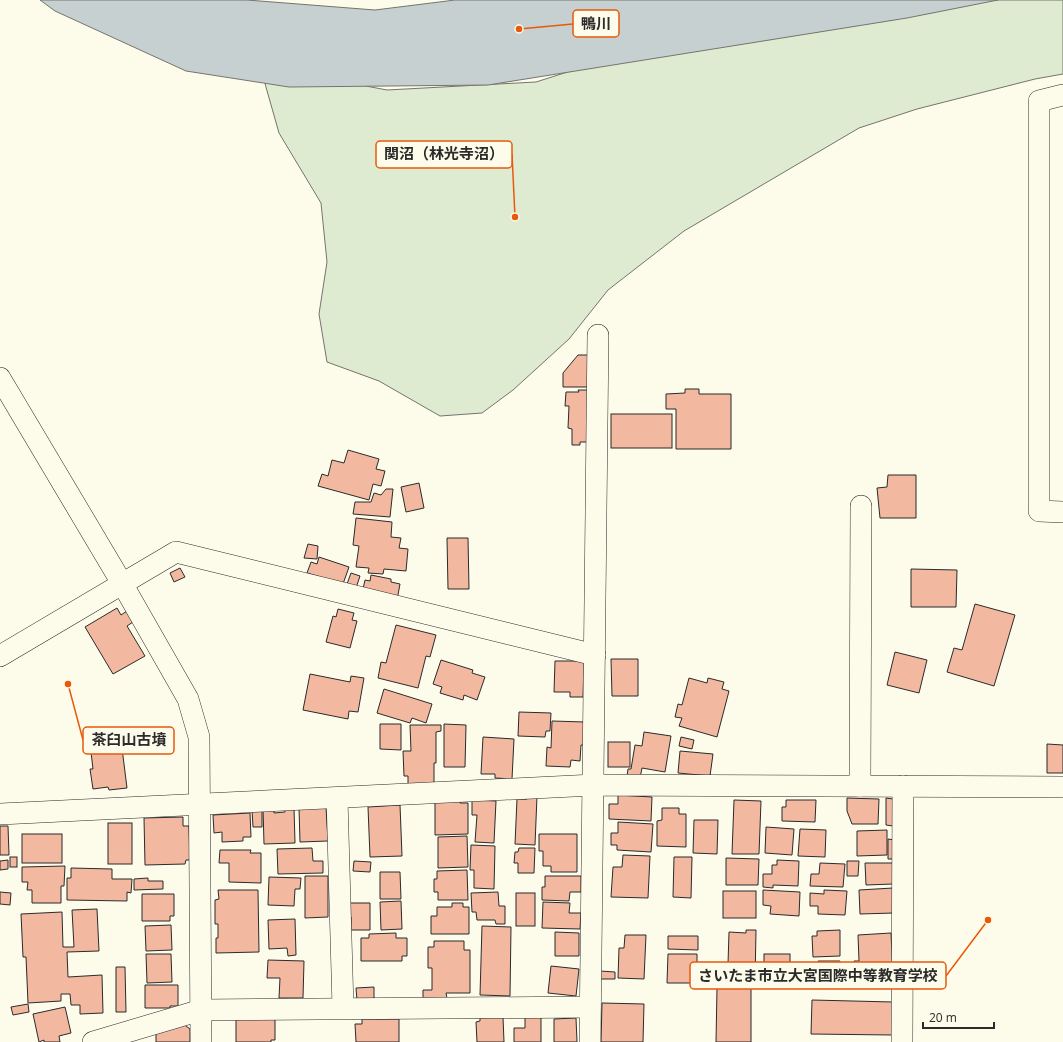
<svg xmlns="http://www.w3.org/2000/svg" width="1063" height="1042" viewBox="0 0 1063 1042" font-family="'Open Sans','Noto Sans JP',sans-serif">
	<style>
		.green { fill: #deebd1; stroke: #74746e }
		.water { fill: #c7d0d0; stroke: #74746e }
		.building { fill: #f2b8a0; stroke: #2b2b2b }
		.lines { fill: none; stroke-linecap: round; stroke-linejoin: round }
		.minor-casing { stroke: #2b2b2b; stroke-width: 22 }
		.minor { stroke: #fdfbea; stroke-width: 21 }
		.leader { fill: none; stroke: #e8590c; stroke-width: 1.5 }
		.callout-dot { fill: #e8590c; stroke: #fdfbea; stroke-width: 1.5 }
		.callout { fill: #fdfbea; stroke: #e8590c; stroke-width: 1.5 }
		.callout-label { font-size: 15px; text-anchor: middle; font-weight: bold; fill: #2b2b2b }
	</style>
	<rect width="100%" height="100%" fill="#fdfbea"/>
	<path class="green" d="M949,0H1063V74L1035,79L917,109L859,128L684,231L608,290L569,339L513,390L482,413L440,416L379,381L327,362L319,314L327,262L321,203L279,133L260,66L387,90L536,82L618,56Z"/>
	<path class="water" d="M40,0H247L375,10L455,0H998L907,18L488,85L289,87L186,71L55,11Z"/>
	<g class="building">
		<path d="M578,355H588L589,387H563V373Z"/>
		<path d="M685,389H699V394H731V449H676V409H666V394L685,393Z"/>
		<path d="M578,390H588L587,442H580V445H572V429L568,428L569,406H565L566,392H579Z"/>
		<rect x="611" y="414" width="61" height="34"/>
		<path d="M348,450L379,459L376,469L385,471L381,486L373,484L369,500L318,486L322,474L328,476L332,460L344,463Z"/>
		<path d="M888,475H916V518H880L877,488L887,487Z"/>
		<path d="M419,483L424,508L406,512L401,487Z"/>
		<path d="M386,489H393L390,517L353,514L355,502H371L374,493L381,495Z"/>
		<path d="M356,518L392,522L391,537L401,538L399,548L408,549L406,571L384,569L383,574L368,573L369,568L356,567L359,546L353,545Z"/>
		<path d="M447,538H468L469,589H448Z"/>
		<path d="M308,544L318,546L317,559L304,558Z"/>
		<path d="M319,557L349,567L343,584L307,573L311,562L317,564Z"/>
		<path d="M180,568L185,577L174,582L170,573Z"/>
		<path d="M911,569L957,570L956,607H911Z"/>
		<path d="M351,573L360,576L356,588L347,584Z"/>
		<path d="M371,575L391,579V582L400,584L397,600L363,589L365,580L370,581Z"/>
		<path d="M975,604L1015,615L994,686L947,672L954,648L962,650Z"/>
		<path d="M117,608L121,615L127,611L133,622L127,626L145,656L113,674L85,627Z"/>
		<path d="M338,609L354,613L352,620L357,621L350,648L326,642L333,616L336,617Z"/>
		<path d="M396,625L436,635L430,657L426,656L418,688L378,678L381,662L386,663Z"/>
		<path d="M895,652L927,660L919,693L887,685Z"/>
		<path d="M611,659H638V696H612Z"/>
		<path d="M441,660L473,670L472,673L485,677L477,700L464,695L463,700L440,693L442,687L433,684Z"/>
		<path d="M555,661H584L583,697H570V692H554Z"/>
		<path d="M310,674L350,682L351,676L364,678L358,712L349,711L348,719L303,710Z"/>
		<path d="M689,678L707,683L708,678L724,682L722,689L729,691L717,737L679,726L682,718L675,717L678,704L682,705Z"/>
		<path d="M384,689L432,704L426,723L412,718L410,723L377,713Z"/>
		<path d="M519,712L551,713L550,731H546L545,737L518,736Z"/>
		<path d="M552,721L585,722L584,745H581L580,761L571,760L570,767L546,766L547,747L551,748Z"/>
		<path d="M380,724H401V750L380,749Z"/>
		<path d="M444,724L466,725L465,767H444Z"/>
		<path d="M410,725H441V731L436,732V763H434V784L408,785V776H404L403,751H411Z"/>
		<path d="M644,732L671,736L665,772L642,768L640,778L627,776L628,769H631L635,745L642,746Z"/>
		<path d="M483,737L514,739L512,779L495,778V774H481Z"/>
		<path d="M681,737L694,740L692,749L679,746Z"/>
		<path d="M121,740L127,788L109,790L108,787L93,789L90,769H93L90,744Z"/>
		<rect x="608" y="742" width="22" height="25"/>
		<path d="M1047,744L1063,745V773H1047Z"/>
		<path d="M680,751L713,754L710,776L678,773Z"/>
		<path d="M618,795L652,797L651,821L609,819V804H618Z"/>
		<path d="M527,796H537L535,845L515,844L517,799H527Z"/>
		<path d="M847,798L879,799L878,824H852L847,811Z"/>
		<path d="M886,798L893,799V826L886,825Z"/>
		<path d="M460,800V803H468V834L435,835V801Z"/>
		<path d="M472,800L496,801L494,843L475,842L477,815H472Z"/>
		<path d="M734,800L761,801L759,854H732Z"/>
		<path d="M786,800H816L815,822L782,821V807H786Z"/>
		<path d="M400,805L402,856L370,857L368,807Z"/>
		<path d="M326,807L328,841L300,842L299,808Z"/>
		<path d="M263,808H274V813L285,812V808H294L295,843L264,844Z"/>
		<path d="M662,808H679V814H686V847L657,846V821L662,820Z"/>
		<path d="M252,810H262V827H253Z"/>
		<path d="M250,813L251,837H243V841L222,842V832L214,833L213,815Z"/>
		<path d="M183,817V826H189L190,860H186L185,864L145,865L144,818Z"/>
		<path d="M694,820H718L717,854L693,853Z"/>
		<path d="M618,822L653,824L651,852L617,850V845H611V833H618Z"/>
		<rect x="108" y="823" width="24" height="41"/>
		<path d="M0,826H8L9,855H0Z"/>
		<path d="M766,827L794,829L792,855L765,853Z"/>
		<path d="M800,829L826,830L825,857L798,856Z"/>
		<path d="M887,830V855L857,856V831Z"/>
		<rect x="22" y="834" width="40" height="29"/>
		<path d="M539,834H577V872H551V866H543V851H539Z"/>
		<path d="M467,836L468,867L438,868V837Z"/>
		<path d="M888,839L895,840V859H888Z"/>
		<path d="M471,845L495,846L494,889L474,888V870H470Z"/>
		<path d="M312,848L313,861H323V873L278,874L277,849Z"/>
		<path d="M519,848H535L534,873H518V863H514L515,852H518Z"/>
		<path d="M220,850H251L250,853H261V883L229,882V863H219Z"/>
		<path d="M623,855L650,856L648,898L611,897L613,867H622Z"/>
		<rect x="10" y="857" width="7" height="10"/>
		<path d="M674,857H692L691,898L673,897Z"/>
		<path d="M726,858L759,859L758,885H726Z"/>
		<path d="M8,860V869L0,870V861Z"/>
		<path d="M777,860L799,861L798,886L773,885V888L763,887V874H772V865H777Z"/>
		<path d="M354,861L371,862L370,872L353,871Z"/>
		<path d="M847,861H859L858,876H847Z"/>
		<path d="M820,863L845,864L843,887L810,886L811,874H819Z"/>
		<path d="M865,863H893V884L866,885Z"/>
		<path d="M65,866L64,886H61V903H32V890H27L28,882H22V867Z"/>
		<path d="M71,868L112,869V879H132L131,893L127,892V901L67,900V878H71Z"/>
		<path d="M467,870L468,900H438V892H434V879H437V871Z"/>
		<path d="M380,872H400L401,899H380Z"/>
		<path d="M305,876H328V917L305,918Z"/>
		<path d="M545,876H581V892H570L569,901L542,900V887H545Z"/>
		<path d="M269,877L301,878L300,889H295L294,906L268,905Z"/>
		<path d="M148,878V881H163V889L134,890V879Z"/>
		<path d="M893,888L894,913L860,914L859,890Z"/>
		<path d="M218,890H258L259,952L216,953V938H218V924H215V900L219,899Z"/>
		<path d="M763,890L800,892L799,916L770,914L771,906L763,905Z"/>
		<path d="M824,890L847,891L845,915L818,914V906H810V893L824,894Z"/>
		<rect x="723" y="891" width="33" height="27"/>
		<path d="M0,892L11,893L10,905L0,904Z"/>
		<path d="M498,892L499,906H505V924H496L495,920H477L476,912H472L471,893Z"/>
		<rect x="516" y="893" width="19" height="33"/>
		<path d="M142,894H174V916H170V921H142Z"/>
		<path d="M401,901L402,929L381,930L380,902Z"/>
		<path d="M543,902L570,903L569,913H581L580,929L542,928Z"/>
		<path d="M348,903H370V930H351V917H348Z"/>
		<path d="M452,903H463V907H469V934H431V916H437V907H452Z"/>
		<path d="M97,909L99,951L67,952L68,977L102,975L103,1013L80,1014V1005H71L70,994H61V1001L28,1003L26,957H23L21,914L62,912L63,947H74L72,910Z"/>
		<path d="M295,919L296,955L288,956L287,948L269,949L268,920Z"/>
		<path d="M171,925L172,950L146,951L145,926Z"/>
		<path d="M482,926L511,927L510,996L480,995Z"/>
		<path d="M746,930H756L755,983H725V965L728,964L729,932L746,933Z"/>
		<path d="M840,930V956L813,957L812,936H817V931Z"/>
		<path d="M555,932L579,933V956H555Z"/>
		<path d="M396,933V938H407V956H402V961H361V938H369V934Z"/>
		<path d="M891,933L893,976L855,978L854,961H859L858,935Z"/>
		<path d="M625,935H646L644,979L618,978L619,948H624Z"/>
		<path d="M668,936H698V950L668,949Z"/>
		<path d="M434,941H464V950H470V993H446L447,998H423V990H432V968H428V947H434Z"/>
		<path d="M146,954H171L172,982L147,983Z"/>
		<path d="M668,954H697V983H667Z"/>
		<rect x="764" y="954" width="26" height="32"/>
		<path d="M268,960L304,961L303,998H279L280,978H267Z"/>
		<path d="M818,961H840L839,986H817Z"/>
		<path d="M551,966L579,969L576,996L548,993Z"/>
		<path d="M116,967H125L126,1012H116Z"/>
		<path d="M600,971L615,972V979H600Z"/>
		<path d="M145,985H178V1006H170V1008H145Z"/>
		<path d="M374,987V999L357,1000L356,988Z"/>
		<path d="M717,988H751V1042H716Z"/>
		<path d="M812,1000L893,1002L892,1035L811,1034Z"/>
		<path d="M602,1003L644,1004L643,1042H601Z"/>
		<path d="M28,1004L29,1012L13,1015L11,1007Z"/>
		<path d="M65,1007L71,1033L59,1036L60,1042H44V1040L39,1042L33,1014Z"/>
		<path d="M275,1016V1040H271V1042H236V1020Z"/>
		<path d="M525,1016H541V1042H514V1028H525Z"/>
		<path d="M503,1017L504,1042H477L476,1022L480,1021V1018Z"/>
		<path d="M576,1018L577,1042H554V1019Z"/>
		<path d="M362,1019H399V1042H356L355,1024H362Z"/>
		<path d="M182,1023L190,1029V1042H156V1030Z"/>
	</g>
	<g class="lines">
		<defs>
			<g id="minor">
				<path d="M1063,95L1039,101V511L1063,512"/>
				<path d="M0,378L123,585L188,699L199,737L201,1042"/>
				<path d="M0,656L176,552L595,655"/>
				<path d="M860,786L861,506"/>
				<path d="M337,798L343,1008"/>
				<path d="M0,814L594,785L1063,787"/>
				<path d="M93,1042L201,1010L590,1007"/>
				<path d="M590,1042L598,335"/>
				<path d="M902,1042L903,786"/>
			</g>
		</defs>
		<use href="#minor" class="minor-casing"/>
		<use href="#minor" class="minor"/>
	</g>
	<path class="leader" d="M519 29L573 24M515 217L512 154M68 684L83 740M988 920L946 976"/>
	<g class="callout-dot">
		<circle cx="519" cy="29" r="4"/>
		<circle cx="515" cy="217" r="4"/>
		<circle cx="68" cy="684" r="4"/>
		<circle cx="988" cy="920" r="4"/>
	</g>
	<g class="callout">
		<rect x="573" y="10" width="46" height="27" rx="4"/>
		<rect x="376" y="141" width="136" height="27" rx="4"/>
		<rect x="83" y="727" width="91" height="27" rx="4"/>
		<rect x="690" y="962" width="256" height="27" rx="4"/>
	</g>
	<g class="callout-label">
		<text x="596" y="29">鴨川</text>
		<text x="444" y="159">関沼（林光寺沼）</text>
		<text x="129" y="745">茶臼山古墳</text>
		<text x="818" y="981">さいたま市立大宮国際中等教育学校</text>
	</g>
	<path d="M923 1022v6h71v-6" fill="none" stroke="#2b2b2b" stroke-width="2"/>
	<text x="929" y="1022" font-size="12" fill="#2b2b2b" stroke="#fdfbea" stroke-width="3" paint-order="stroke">20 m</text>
</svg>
